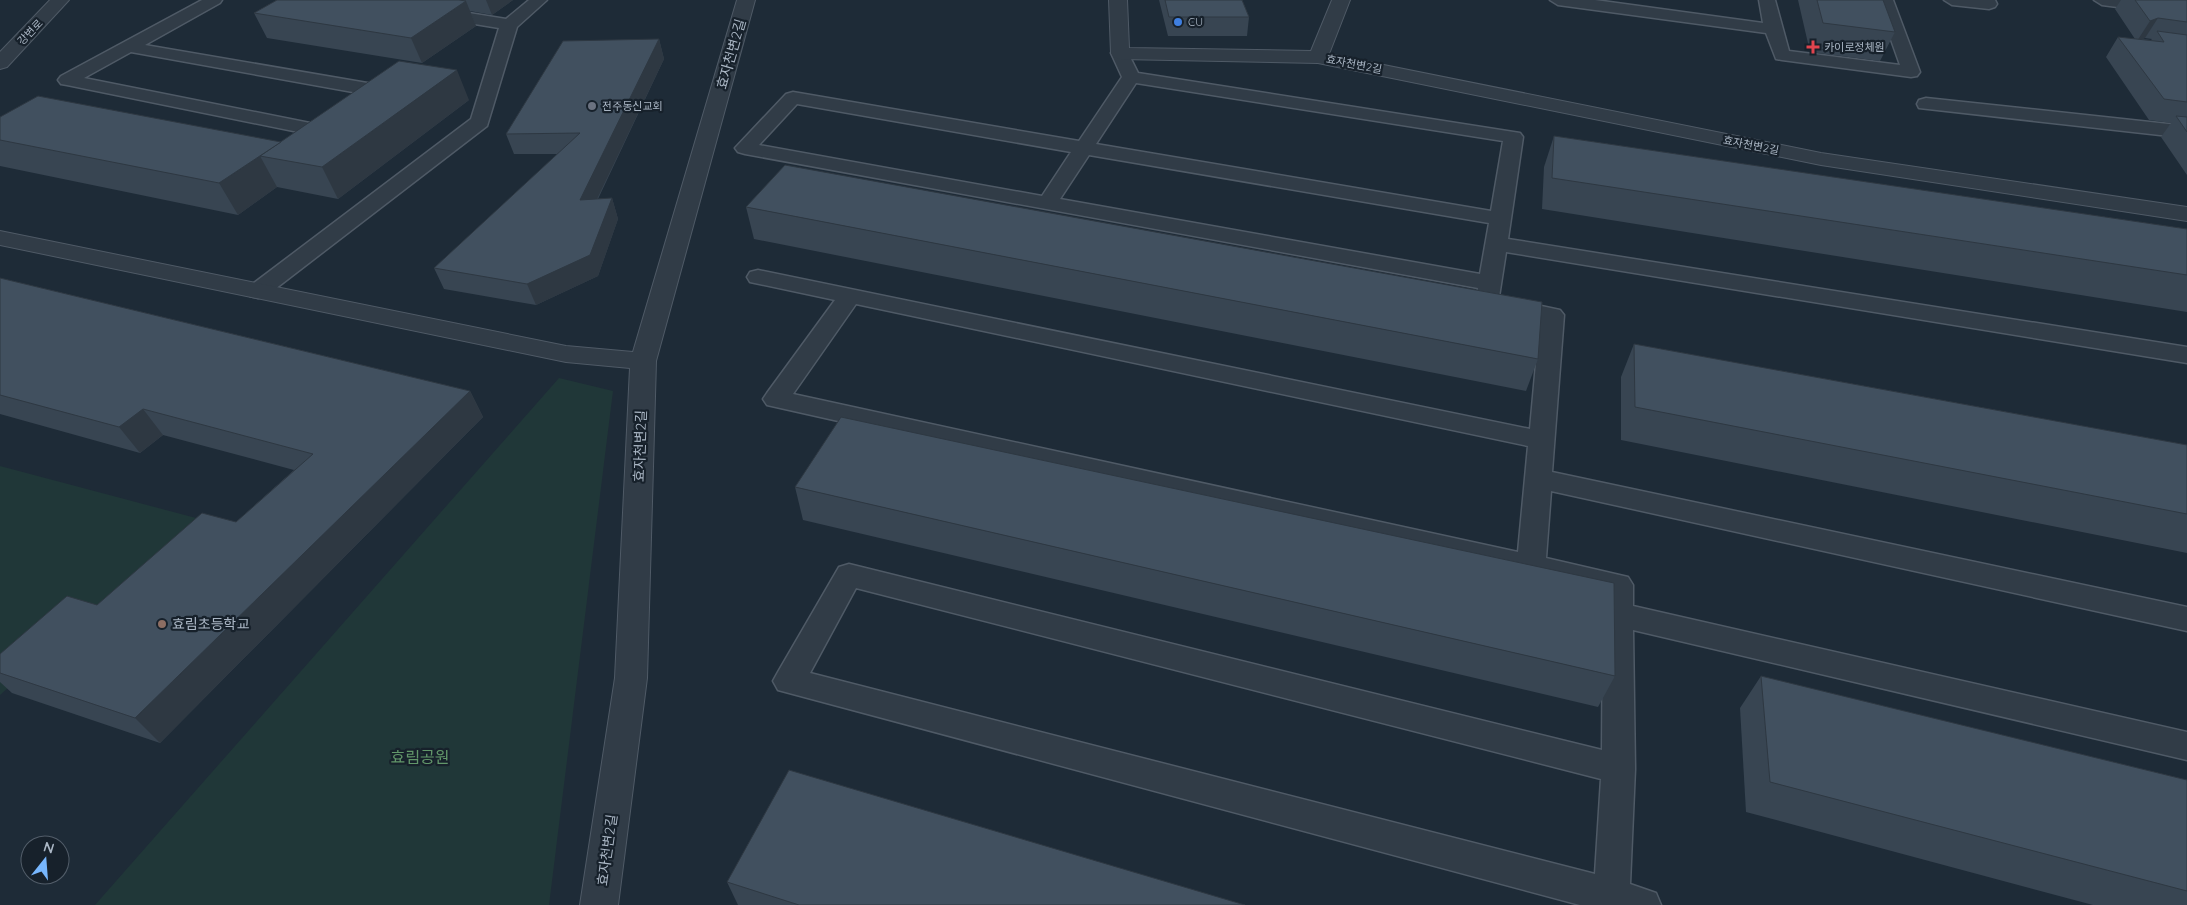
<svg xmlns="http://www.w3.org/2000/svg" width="2187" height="905" viewBox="0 0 2187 905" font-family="Quicksand,'Noto Sans KR',sans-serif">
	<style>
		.green { fill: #203738 }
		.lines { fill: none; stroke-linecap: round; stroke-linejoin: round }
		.service-casing { stroke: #4f5a66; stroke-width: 3 }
		.minor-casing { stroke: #4f5a66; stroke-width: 2 }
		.tertiary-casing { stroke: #4f5a66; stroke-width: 2 }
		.service { fill: #313c47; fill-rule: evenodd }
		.minor { fill: #313c47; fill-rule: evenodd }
		.tertiary { fill: #313c47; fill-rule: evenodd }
		.wall { fill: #384552; fill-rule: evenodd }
		.shaded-wall { fill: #2e3842 }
		.building { fill: #41505f; stroke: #2e3842 }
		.shop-dot { fill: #3f7fe0; stroke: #17212b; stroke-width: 2 }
		.health-dot { fill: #e0444e; stroke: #17212b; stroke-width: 2 }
		.worship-dot { fill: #6b7280; stroke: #17212b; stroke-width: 2 }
		.education-dot { fill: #8d6e63; stroke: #17212b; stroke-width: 2 }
		.labels { text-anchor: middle; stroke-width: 4.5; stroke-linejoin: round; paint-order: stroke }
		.far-poi-label { font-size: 11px; fill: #abb7c5; stroke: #17212b; text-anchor: start }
		.far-street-label { font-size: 11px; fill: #abb7c5; stroke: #17212b }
		.street-label { font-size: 14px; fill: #abb7c5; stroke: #17212b }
		.poi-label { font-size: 14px; fill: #abb7c5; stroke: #17212b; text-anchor: start }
		.near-park-label { font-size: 16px; fill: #62966a; stroke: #17212b }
	</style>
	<rect width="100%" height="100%" fill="#1e2b37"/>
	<g class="green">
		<path d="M559,378L613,391L549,905H95Z"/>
		<path d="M0,466L196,518L0,695Z"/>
	</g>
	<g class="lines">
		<defs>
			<g id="service">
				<path d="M202,0H222L220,3L145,45L379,85L385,87L388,91C381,101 371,108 359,105L357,101L364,94L131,52L84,78L320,125L327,119H341L344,123C339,130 331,135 323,137L67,85L61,84L58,80L61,76Z"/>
				<path d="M529,0H547L517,27L487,126L266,296L258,298L250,296L247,291L250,286L471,119L499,28L432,17L430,13L432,9L438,8L506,19Z"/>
				<path d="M1550,0H1595L1763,23L1759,0H1775L1789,51L1900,65L1877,0H1893L1920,72L1917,76L1911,77L1782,60L1776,59L1766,33L1558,5Z"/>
				<path d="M1944,0H1995L1997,4L1995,7L1989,9L1952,5Z"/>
				<path d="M2094,0H2140L2187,6V16L2102,5Z"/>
				<path d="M1120,48L1126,49L1138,73L1520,133L1523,137L1508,239L2187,347V363L1506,252L1499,297L1560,310L1564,315L1552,472L2187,607V631L1551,491L1546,558L1628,577L1633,585V606L2187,732V760L1633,630L1635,769L1630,884L1656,893L1661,905H1580L778,690L773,681L778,672L839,567L849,564L1602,750L1603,593L1531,577L1521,574L1519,570L1511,572L767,405L763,399L767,393L835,300L750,282L747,277L750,272L758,270L1530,429L1540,320L1479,307L1476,302L1478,288L745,154L738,152L735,148L786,94L793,92L1079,141L1122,77L1111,53L1114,49ZM1136,83L1503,141L1491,211L1096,144ZM797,104L1071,152L1042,196L759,145ZM1089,155L1489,223L1480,274L1060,199ZM856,304L1528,446L1518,552L793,394ZM856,588L1601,779L1595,874L810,673Z"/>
				<path d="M1926,98L2187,126V138L1919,108L1917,104L1919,100Z"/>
			</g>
			<g id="minor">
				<path d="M737,0H755L656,361L647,678L618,905H580L615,678L630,368L566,362L0,245V231L566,346L633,352Z"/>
				<path d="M1109,0H1127L1129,48L1311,51L1332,0H1350L1329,54L1821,153L2187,207V221L1821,165L1318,63L1120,59L1114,57L1111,53Z"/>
			</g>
			<path id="tertiary" d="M50,0H69L7,67L0,69V52Z"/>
		</defs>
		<use href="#service" class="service-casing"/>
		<use href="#minor" class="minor-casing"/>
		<use href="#tertiary" class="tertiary-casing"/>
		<use href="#service" class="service"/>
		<use href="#minor" class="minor"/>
		<use href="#tertiary" class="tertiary"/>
	</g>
	<g class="wall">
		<path d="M277,0H513L492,15L470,11L476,26L422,63L267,38L254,13Z"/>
		<path d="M1159,0H1242L1249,17L1247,36H1168Z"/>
		<path d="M1798,0H1883L1895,32L1880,61L1810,52Z"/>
		<path d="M2121,0H2187V175L2161,137L2171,123L2149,120L2106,57L2118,37L2135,39L2115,9ZM2145,38L2152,39L2151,40L2142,39Z"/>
		<path d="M659,39L664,59L598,199L612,198L618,219L598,276L536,305L444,289L434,268L558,154H514L506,134Z"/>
		<path d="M469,100L338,199L277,187L238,215L0,166V117L281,142Z"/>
		<path d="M1554,136L2187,229V312L1542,209L1544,167Z"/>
		<path d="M746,207L1538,359L1526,391L754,239Z"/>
		<path d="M0,278L470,391L483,417L160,743L12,693L0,682V654L97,605L236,522L294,470L163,435L140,453L0,414Z"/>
		<path d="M1634,344L2187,445V553L1621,440V377Z"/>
		<path d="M795,487L1615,676L1598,707L803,520Z"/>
		<path d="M1761,676L2187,780V905H2093L1746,812L1740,708Z"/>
		<path d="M727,882L1245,905H738Z"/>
	</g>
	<g class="shaded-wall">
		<path d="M486,0H513L492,15Z"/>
		<path d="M466,1L476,26L422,63L411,38Z"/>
		<path d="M2158,18L2145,38L2137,41L2150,21Z"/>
		<path d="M659,39L664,59L587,220L580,200Z"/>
		<path d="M457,70L469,100L338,199L322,167Z"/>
		<path d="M260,156L277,187L238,215L219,183Z"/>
		<path d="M612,198L618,219L598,276L536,305L527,284Z"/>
		<path d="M470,391L483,417L160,743L135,718Z"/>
		<path d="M143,409L163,435L140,453L119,427Z"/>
	</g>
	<g class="building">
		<path d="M277,0H459L466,1L411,38L254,13Z"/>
		<path d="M1165,0H1242L1249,17H1169Z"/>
		<path d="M1817,0H1883L1895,32L1823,23Z"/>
		<path d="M2135,0H2187V22L2158,18L2150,21Z"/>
		<path d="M2157,31L2187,35V102L2164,99L2118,37L2164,42Z"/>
		<path d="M659,39L580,200L612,198L590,255L527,284L434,268L580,133L506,134L563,41Z"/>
		<path d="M399,61L457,70L322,167L260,156Z"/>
		<path d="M38,96L281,142L219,183L0,140V117Z"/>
		<path d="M2176,116L2187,117V132Z"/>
		<path d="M1554,136L2187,229V275L1552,178Z"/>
		<path d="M785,165L1542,302L1538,359L746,207Z"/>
		<path d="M0,278L470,391L135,718L0,673V654L67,596L97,605L202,513L236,522L313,454L143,409L119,427L0,395Z"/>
		<path d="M1634,344L2187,445V514L1635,407Z"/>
		<path d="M841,417L1614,583L1615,676L795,487Z"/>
		<path d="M1761,676L2187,780V891L1770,782Z"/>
		<path d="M789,770L1245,905H799L727,882Z"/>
	</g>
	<circle class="shop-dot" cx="1178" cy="22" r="5"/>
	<path class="health-dot" d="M1810.5 39.5h5v5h5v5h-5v5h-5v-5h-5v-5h5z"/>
	<circle class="worship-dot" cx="592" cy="106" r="5"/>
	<circle class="education-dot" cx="162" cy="624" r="5"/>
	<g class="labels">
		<g class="far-poi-label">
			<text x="1188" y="26">CU</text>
			<text x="1824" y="51">카이로정체원</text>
			<text x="602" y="110">전주동신교회</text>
		</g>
		<g class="far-street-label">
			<text transform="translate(30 32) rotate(-46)" y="4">강변로</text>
			<text transform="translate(1354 64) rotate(11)" y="4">효자천변2길</text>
			<text transform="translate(1751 145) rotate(11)" y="4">효자천변2길</text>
		</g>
		<g class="street-label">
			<text transform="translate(731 54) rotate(-74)" y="5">효자천변2길</text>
			<text transform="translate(640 446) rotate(-88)" y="5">효자천변2길</text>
			<text transform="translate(607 850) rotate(-82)" y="5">효자천변2길</text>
		</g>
		<g class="poi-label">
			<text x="172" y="629">효림초등학교</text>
		</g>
		<g class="near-park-label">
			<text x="420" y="763">효림공원</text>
		</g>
	</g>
	<g transform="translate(45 860) rotate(17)"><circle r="24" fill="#17212b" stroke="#525d69"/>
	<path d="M0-4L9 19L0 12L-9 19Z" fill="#77b6fd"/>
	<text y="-8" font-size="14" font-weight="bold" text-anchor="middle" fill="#abb7c5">N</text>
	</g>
</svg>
